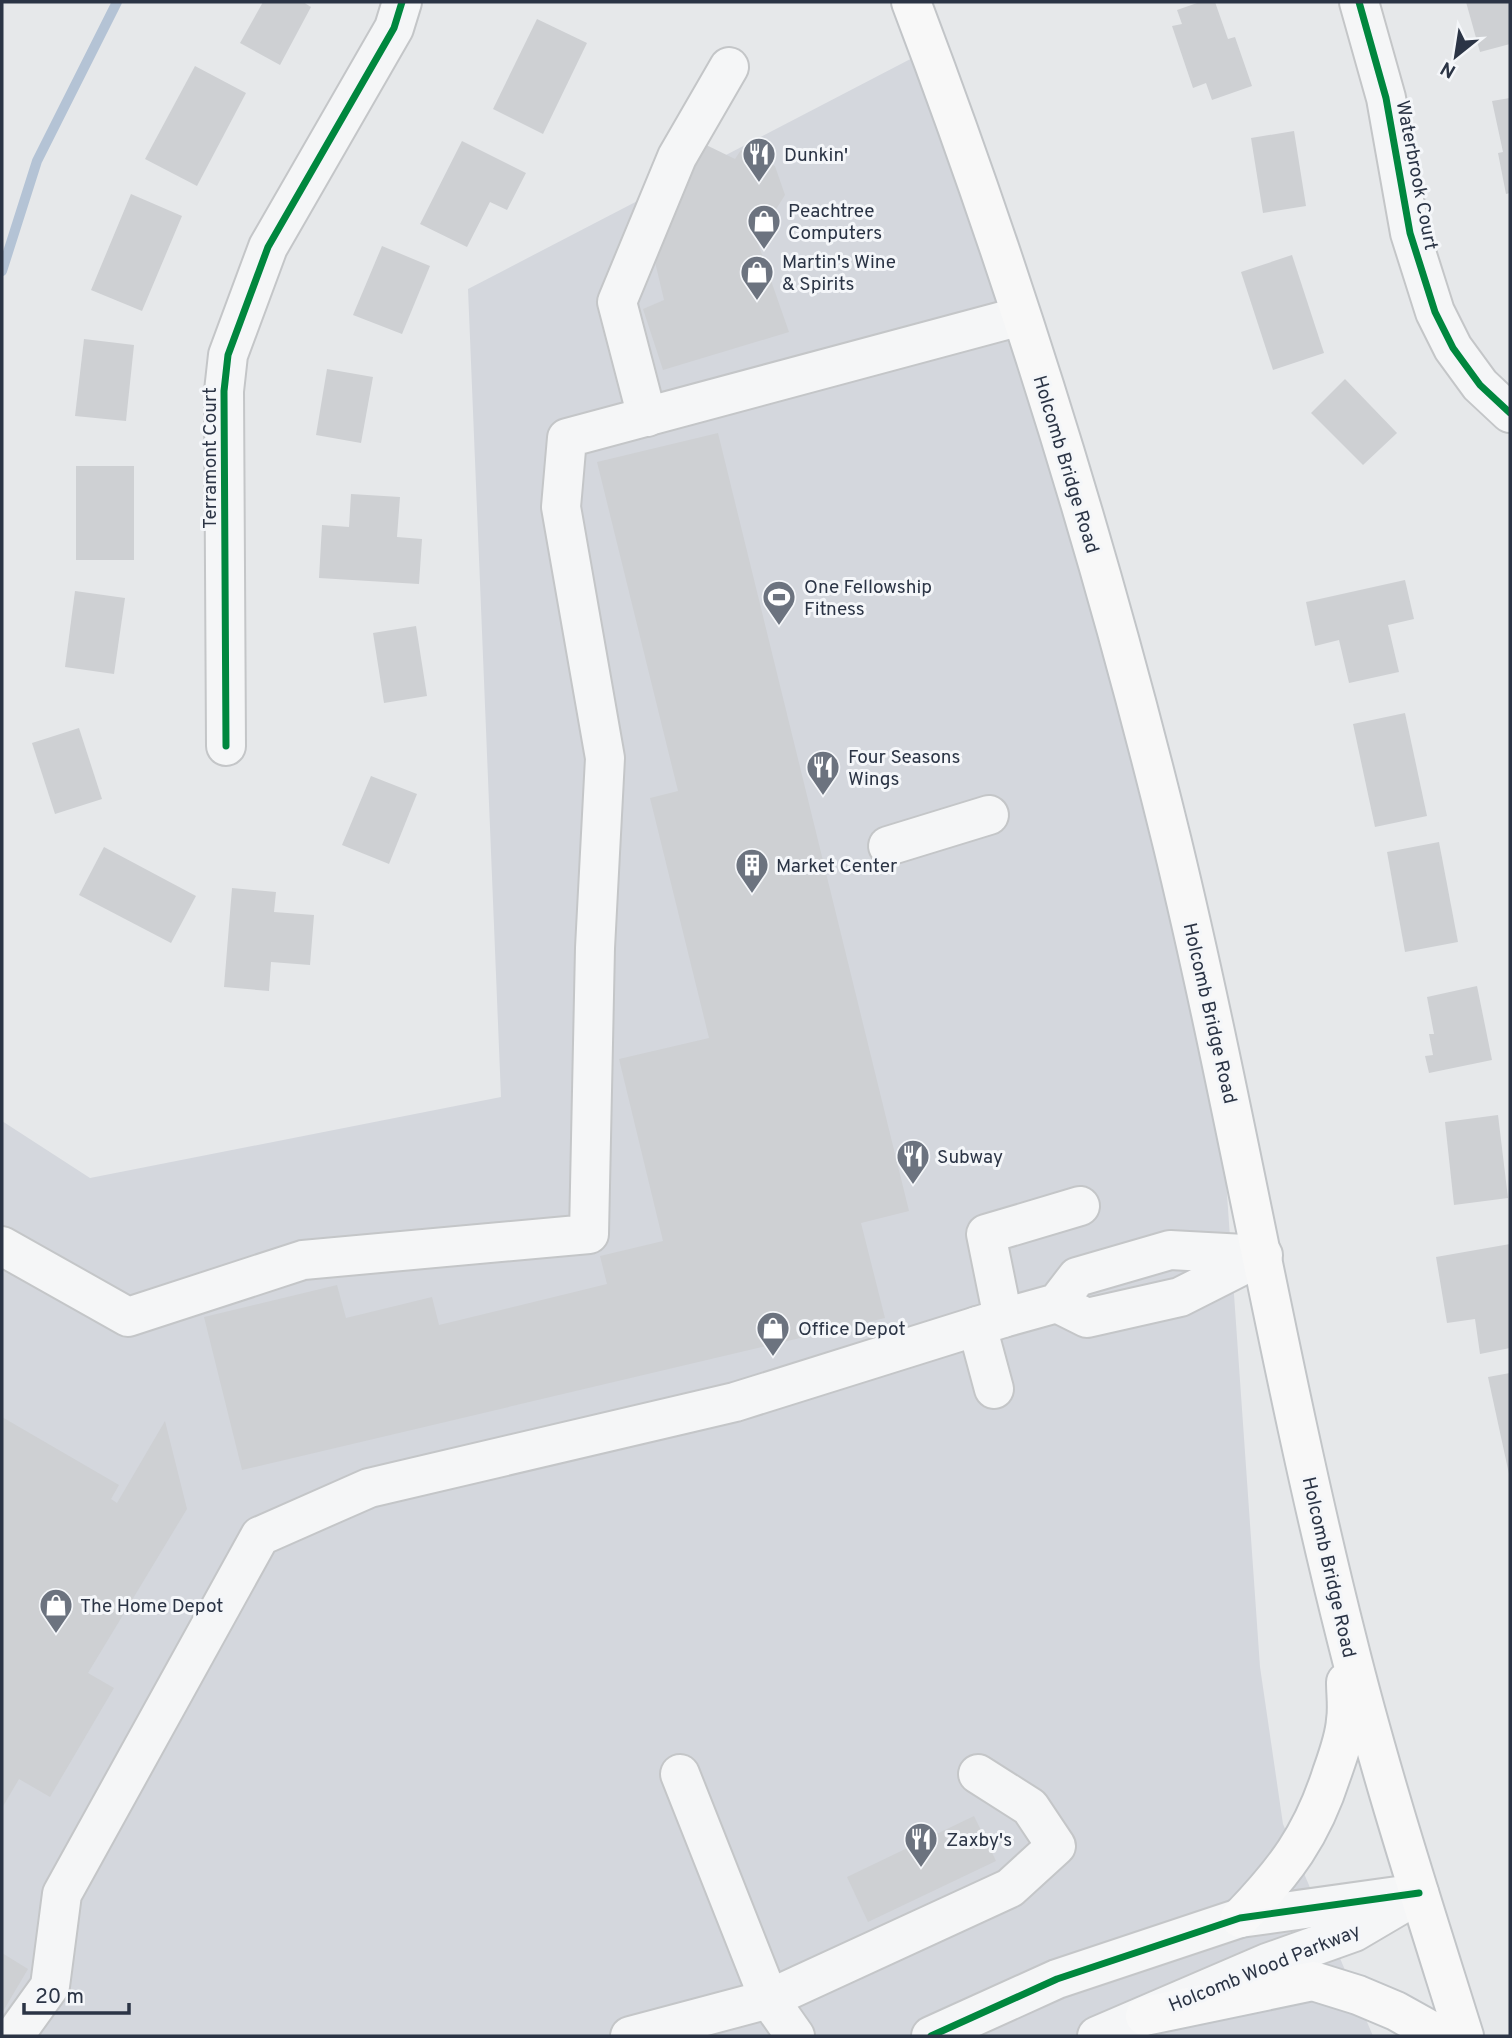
<svg xmlns="http://www.w3.org/2000/svg" width="1512" height="2038" viewBox="0 0 1512 2038" font-family="Overpass,sans-serif">
	<style>
		.built { fill: #d4d7dd }
		.lines { fill: none; stroke-linecap: round; stroke-linejoin: round }
		.stream { stroke: #b4c3d5; stroke-width: 10 }
		.building { fill: #ced0d3 }
		.minor-casing { stroke: #c4c6c8; stroke-width: 42 }
		.major-casing { stroke: #c2c5c8; stroke-width: 42 }
		.minor { stroke: #f5f6f7; stroke-width: 38 }
		.major { stroke: #f8f8f8; stroke-width: 38 }
		.cycleway-casing { stroke: #f4f6f9; stroke-width: 11 }
		.cycleway { stroke: #00873e; stroke-width: 7 }
		.labels { text-anchor: middle; stroke-width: 6; stroke-linejoin: round; paint-order: stroke }
		.poi-label { font-size: 19px; fill: #2b3445; stroke: #f4f6f9; text-anchor: start }
		.street-label { font-size: 19px; fill: #2b3445; stroke: #f4f6f9 }
	</style>
	<rect width="100%" height="100%" fill="#e6e8ea"/>
	<path class="built" d="M922,53L1039,304L1214,1008L1260,1667L1283,1824L1373,2036H2V1121L90,1178L501,1097L468,289Z"/>
	<g class="lines">
		<path class="stream" d="M2,271L37,161L117,2"/>
	</g>
	<g class="building">
		<path d="M263,2H303L311,7L280,65L240,43Z"/>
		<path d="M1200,2H1215L1228,39L1235,37L1252,86L1212,100L1206,83L1193,88L1172,26L1182,24L1177,10Z"/>
		<path d="M1466,2H1510V44L1480,52Z"/>
		<path d="M537,19L587,43L543,134L493,109Z"/>
		<path d="M195,66L246,93L197,186L145,159Z"/>
		<path d="M1510,98V193L1506,194L1498,153L1503,152L1492,101Z"/>
		<path d="M1294,131L1306,206L1263,213L1251,138Z"/>
		<path d="M462,141L526,173L507,210L490,202L467,247L420,224Z"/>
		<path d="M698,141L735,159L741,150L775,166L785,195L768,222L752,226L789,332L663,370L643,309L664,300L651,245Z"/>
		<path d="M131,194L182,216L142,311L91,290Z"/>
		<path d="M382,246L430,266L402,334L353,315Z"/>
		<path d="M1292,255L1324,353L1273,370L1241,272Z"/>
		<path d="M84,339L134,345L126,421L75,416Z"/>
		<path d="M327,369L373,377L361,443L316,435Z"/>
		<path d="M1345,379L1397,433L1363,465L1311,413Z"/>
		<path d="M718,433L909,1211L861,1223L885,1318L242,1470L204,1317L337,1285L346,1318L432,1297L439,1325L607,1284L600,1256L663,1241L619,1059L709,1038L650,798L678,791L597,462Z"/>
		<rect x="76" y="466" width="58" height="94"/>
		<path d="M351,494L400,497L397,537L422,539L419,584L319,578L322,525L349,527Z"/>
		<path d="M1405,580L1414,619L1388,625L1399,672L1349,683L1339,640L1315,646L1306,602Z"/>
		<path d="M75,591L125,598L114,674L65,667Z"/>
		<path d="M416,626L427,696L384,703L373,633Z"/>
		<path d="M1405,713L1427,816L1375,827L1353,724Z"/>
		<path d="M79,728L102,799L55,814L32,743Z"/>
		<path d="M371,776L417,794L389,864L342,845Z"/>
		<path d="M1439,842L1458,942L1405,952L1387,852Z"/>
		<path d="M104,847L196,896L171,943L79,895Z"/>
		<path d="M232,888L276,892L274,912L314,915L310,965L271,962L269,991L224,987Z"/>
		<path d="M1477,986L1492,1060L1429,1073L1425,1056L1433,1055L1429,1034H1434L1427,997Z"/>
		<path d="M1498,1115L1508,1198L1454,1205L1445,1122Z"/>
		<path d="M1510,1244V1348L1480,1354L1475,1319L1447,1323L1436,1257Z"/>
		<path d="M1510,1373V1474H1509L1488,1377Z"/>
		<path d="M2,1417L119,1485L111,1499L117,1503L165,1421L187,1509L88,1673L114,1688L50,1797L19,1779L2,1808Z"/>
		<path d="M974,1816L996,1861L868,1922L847,1877Z"/>
		<path d="M2,1953L28,1969L2,2013Z"/>
	</g>
	<g class="lines">
		<defs>
			<g id="minor">
				<path d="M1359,2L1386,98L1410,233L1435,312L1453,348L1480,385L1510,413"/>
				<path d="M647,417L617,302L677,157L729,67"/>
				<path d="M226,746L224,391L228,355L268,247L394,28L402,2"/>
				<path d="M888,846L989,815"/>
				<path d="M2,1246L128,1317L303,1260L589,1234L595,948L605,758L561,507L567,438L1021,316"/>
				<path d="M1057,1303L1087,1318L1180,1297L1261,1256"/>
				<path d="M1003,1318L1057,1303L1077,1277L1170,1250L1263,1255"/>
				<path d="M977,1326L994,1389"/>
				<path d="M680,1774L769,1999L795,2036"/>
				<path d="M14,2036L50,1986L62,1894L260,1536L369,1488L735,1402L1003,1318L986,1234L1080,1206"/>
				<path d="M630,2036L769,1999L1010,1888L1056,1846L1030,1807L978,1774"/>
				<path d="M931,2036L1057,1979L1240,1918L1419,1893"/>
				<path d="M1097,2036L1267,1963L1354,1932L1405,1902"/>
			</g>
			<g id="major">
				<path d="M911,2C1015,276 1102,557 1172,842C1236,1106 1280,1376 1347,1640C1380,1773 1423,1905 1464,2036"/>
				<path d="M1240,1918C1285,1871 1312,1836 1332,1773C1338,1756 1345,1737 1346,1720C1348,1708 1346,1694 1346,1682"/>
				<path d="M1145,2016L1313,1981L1358,1995L1396,2011L1432,2031L1436,2036"/>
			</g>
		</defs>
		<use href="#minor" class="minor-casing"/>
		<use href="#major" class="major-casing"/>
		<use href="#minor" class="minor"/>
		<use href="#major" class="major"/>
		<defs>
			<g id="cycleway">
				<path d="M1359,2L1386,98L1410,233L1435,312L1453,348L1480,385L1510,413"/>
				<path d="M226,746L224,391L228,355L268,247L394,28L402,2"/>
				<path d="M931,2036L1057,1979L1240,1918L1419,1893"/>
			</g>
		</defs>
		<use href="#cycleway" class="cycleway-casing"/>
		<use href="#cycleway" class="cycleway"/>
	</g>
	<defs>
		<symbol id="restaurant-pin" viewBox="-11 -11 22 30"><path d="M0 17L-7.5 6A9.5 9.5 0 1 1 7.5 6Z" fill="#6c737f" stroke="#f4f6f9"/><path d="M-5-6h1v4h1v-4h1v4h1v-4h1v5L-1.5 .5V6h-2V.5L-5-1ZM5-6V6H3V1.5H1.5Q1.5-4 5-6Z" fill="#fff"/></symbol>
		<symbol id="shop-pin" viewBox="-11 -11 22 30"><path d="M0 17L-7.5 6A9.5 9.5 0 1 1 7.5 6Z" fill="#6c737f" stroke="#f4f6f9"/><path d="M-5-2.5h2.3a2.7 3.5 0 0 1 5.4 0H5L5.5 6h-11ZM-1.5-2.5h3a1.5 2.3 0 0 0-3 0Z" fill="#fff"/></symbol>
		<symbol id="stadium-pin" viewBox="-11 -11 22 30"><path d="M0 17L-7.5 6A9.5 9.5 0 1 1 7.5 6Z" fill="#6c737f" stroke="#f4f6f9"/><path d="M0-5a6.5 5 0 1 0 0 10a6.5 5 0 1 0 0-10ZM-3.5-1.8h7v3.6h-7Z" fill="#fff"/></symbol>
		<symbol id="building-pin" viewBox="-11 -11 22 30"><path d="M0 17L-7.5 6A9.5 9.5 0 1 1 7.5 6Z" fill="#6c737f" stroke="#f4f6f9"/><path d="M-4-6H4V6H1V3H-1V6H-4ZM-2.5-4.3h1.7v1.8h-1.7ZM.8-4.3h1.7v1.8H.8ZM-2.5-1h1.7V.8h-1.7ZM.8-1h1.7V.8H.8Z" fill="#fff"/></symbol>
	</defs>
	<g fill-rule="evenodd">
		<use href="#restaurant-pin" x="740" y="135" width="38" height="52"/>
		<use href="#shop-pin" x="745" y="202" width="38" height="52"/>
		<use href="#shop-pin" x="738" y="253" width="38" height="52"/>
		<use href="#stadium-pin" x="760" y="578" width="38" height="52"/>
		<use href="#restaurant-pin" x="804" y="748" width="38" height="52"/>
		<use href="#building-pin" x="733" y="846" width="38" height="52"/>
		<use href="#restaurant-pin" x="894" y="1137" width="38" height="52"/>
		<use href="#shop-pin" x="754" y="1309" width="38" height="52"/>
		<use href="#shop-pin" x="37" y="1586" width="38" height="52"/>
		<use href="#restaurant-pin" x="902" y="1820" width="38" height="52"/>
	</g>
	<g class="labels">
		<g class="poi-label">
			<text x="784" y="161">Dunkin'</text>
			<text x="788" y="217">Peachtree<tspan x="788" dy="22">Computers</tspan></text>
			<text x="782" y="268">Martin's Wine<tspan x="782" dy="22">&amp; Spirits</tspan></text>
			<text x="804" y="593">One Fellowship<tspan x="804" dy="22">Fitness</tspan></text>
			<text x="848" y="763">Four Seasons<tspan x="848" dy="22">Wings</tspan></text>
			<text x="776" y="872">Market Center</text>
			<text x="937" y="1163">Subway</text>
			<text x="798" y="1335">Office Depot</text>
			<text x="80" y="1612">The Home Depot</text>
			<text x="946" y="1846">Zaxby's</text>
		</g>
		<g class="street-label">
			<text transform="translate(1418 175) rotate(79)" y="7">Waterbrook Court</text>
			<text transform="translate(209 458) rotate(-90)" y="7">Terramont Court</text>
			<text transform="translate(1067 464) rotate(73)" y="7">Holcomb Bridge Road</text>
			<text transform="translate(1211 1013) rotate(77)" y="7">Holcomb Bridge Road</text>
			<text transform="translate(1330 1567) rotate(77)" y="7">Holcomb Bridge Road</text>
			<text transform="translate(1264 1967) rotate(-22)" y="7">Holcomb Wood Parkway</text>
		</g>
	</g>
	<rect width="1512" height="2038" fill="none" stroke="#2b3445" stroke-width="7"/>
	<g transform="translate(1456 56) rotate(210)" stroke="#f4f6f9" stroke-width="5" paint-order="stroke">
	<path d="M0-5L12 26L0 18L-12 26Z" fill="#2b3445"/>
	<text y="-10" font-size="19" font-weight="bold" text-anchor="middle" fill="#2b3445">N</text>
	</g>
	<path d="M24 2003v10h105v-10" fill="none" stroke="#2b3445" stroke-width="3.5"/>
	<text x="35" y="2003" font-size="21" fill="#2b3445" stroke="#f4f6f9" stroke-width="5" paint-order="stroke">20 m</text>
</svg>
